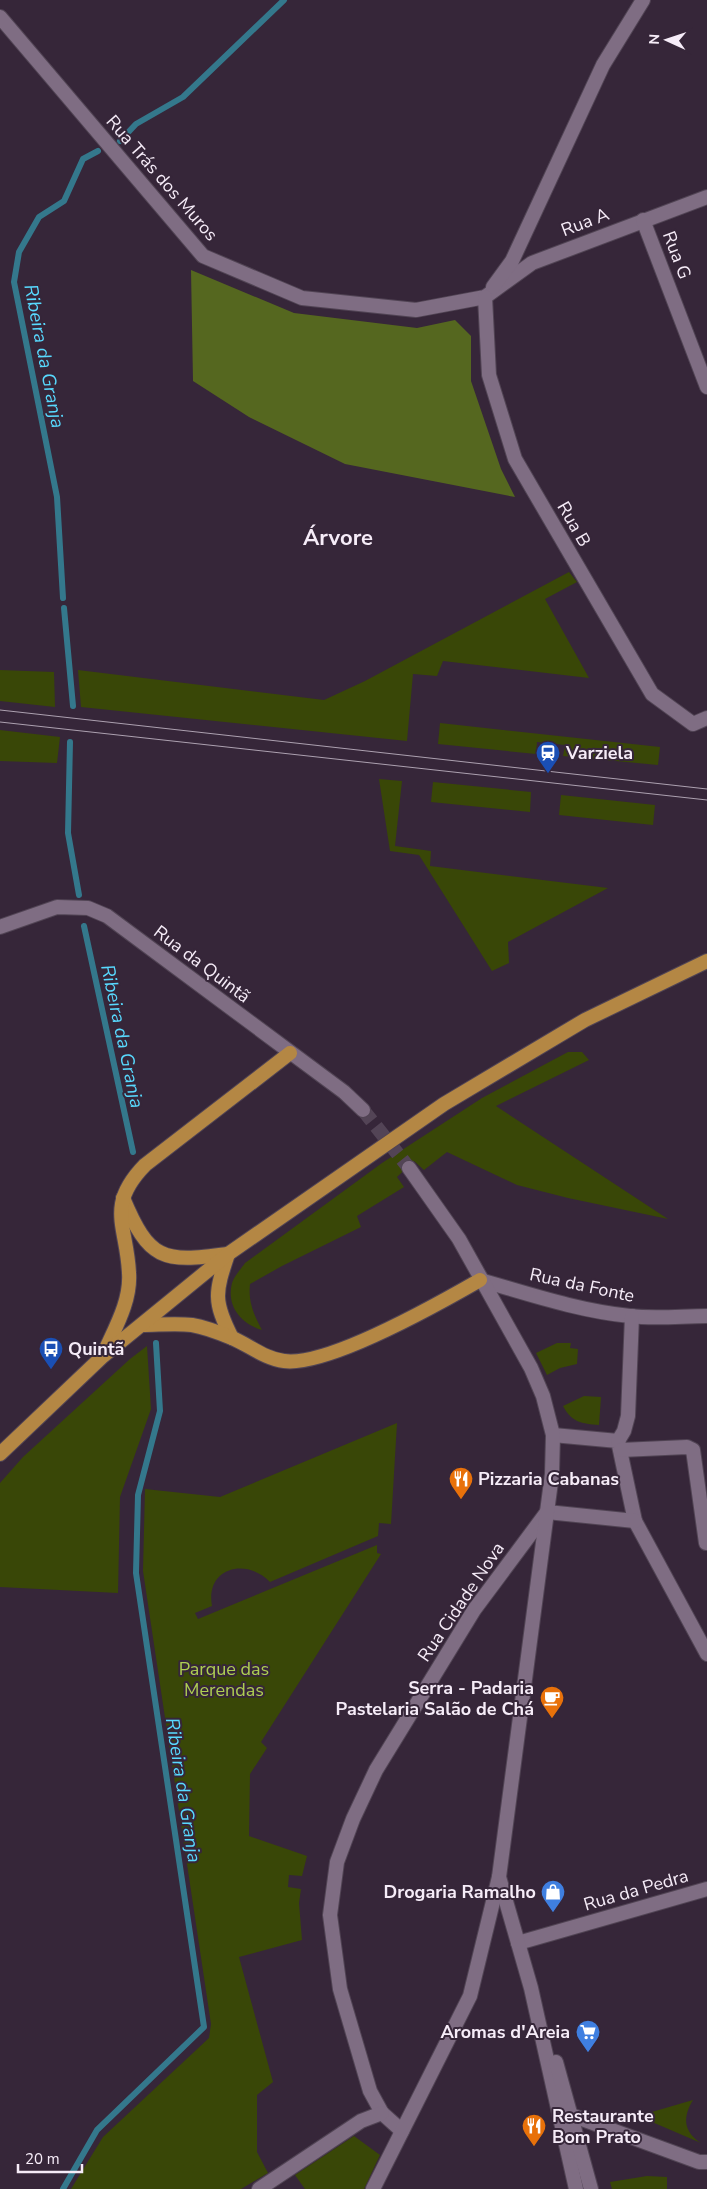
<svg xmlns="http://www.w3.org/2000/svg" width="707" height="2189" viewBox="0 0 707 2189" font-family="'Nunito Sans',sans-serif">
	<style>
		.green { fill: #394707 }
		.forest { fill: #55671f }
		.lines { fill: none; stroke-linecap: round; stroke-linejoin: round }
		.stream { stroke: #34788c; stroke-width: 6 }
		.tertiary-tunnel { stroke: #534456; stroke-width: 14; stroke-dasharray: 14 7; stroke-linecap: butt }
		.minor-casing { stroke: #514454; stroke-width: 16 }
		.tertiary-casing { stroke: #514454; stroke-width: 16 }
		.primary-casing { stroke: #514454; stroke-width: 16 }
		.minor { stroke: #7f6d83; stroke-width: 14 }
		.tertiary { stroke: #7f6d83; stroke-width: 14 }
		.primary { stroke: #b48744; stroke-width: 14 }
		.tram { stroke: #ada1b0; stroke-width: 1 }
		.labels { text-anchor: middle; stroke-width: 4; stroke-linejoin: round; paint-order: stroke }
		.street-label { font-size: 18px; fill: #f6ecf8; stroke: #362639 }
		.poi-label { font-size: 18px; font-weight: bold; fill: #f6ecf8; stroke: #362639; text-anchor: start }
		.park-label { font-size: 18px; fill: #aece52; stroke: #362639 }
		.water-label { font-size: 19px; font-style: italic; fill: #58d9fe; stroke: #362639 }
		.district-label { font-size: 22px; font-weight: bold; fill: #f6ecf8; stroke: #362639 }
	</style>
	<rect width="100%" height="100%" fill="#362639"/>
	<g class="green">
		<path d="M569,572L577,582L545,599L589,678L443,661L437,676L413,674L407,741L81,707L78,670L324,700L365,681Z"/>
		<path d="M0,670L54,672L55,707L0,701Z"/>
		<path d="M440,723L660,747L658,765L563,756L565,745L537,742L536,754L438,744Z"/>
		<path d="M0,730L60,737L57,763L0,761Z"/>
		<path d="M379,779L402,781L395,846L431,851L430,866L608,888L508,942L509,963L492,971L419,855L390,851Z"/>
		<path d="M433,782L531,792L530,812L431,802Z"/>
		<path d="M561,795L655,805L653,825L559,815Z"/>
		<path d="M568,1052H582L589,1060L496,1106L668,1219L568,1198L517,1185L447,1152L424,1170L414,1161L397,1177L404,1187L357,1216L361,1227L282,1266L250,1284C248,1302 254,1315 262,1330C241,1324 226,1306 232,1283C234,1276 241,1269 245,1263L382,1163L482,1098Z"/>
		<path d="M557,1343H571L570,1348L578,1349L577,1364L560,1368L547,1375L536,1353Z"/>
		<path d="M147,1346L151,1409L120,1497L118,1593L0,1587V1483L23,1457L130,1359Z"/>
		<path d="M584,1396L601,1397L599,1425C582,1424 571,1422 563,1406Z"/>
		<path d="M397,1423L391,1524L379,1523L378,1536L270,1582C246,1557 205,1568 212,1606L195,1613L198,1619L377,1545V1553L381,1554L261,1742L267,1748L250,1774L249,1836L307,1856L302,1876L289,1875L288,1887L301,1889L299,1903L302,1940L239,1957L273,2082L257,2095V2152L268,2173L241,2189H71L103,2137L209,2038L211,2024L143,1571L145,1489L220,1497Z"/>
		<path d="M693,2100C682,2118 684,2132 701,2143L638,2116Z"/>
		<path d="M354,2136L380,2155L364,2189H305L295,2175Z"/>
		<path d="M647,2176L667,2177V2189H612L610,2182Z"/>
	</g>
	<path class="forest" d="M191,270L294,313L417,328L455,320L471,336V381L501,469L515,497L345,464L249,417L193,381Z"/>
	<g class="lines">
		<g class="stream">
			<path d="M120,141L136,124L183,97L284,0"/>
			<path d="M63,598L57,497L14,282L19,252L39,217L64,201L83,159L98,151"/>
			<path d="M64,608L73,706"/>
			<path d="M70,742L68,833L79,895"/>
			<path d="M84,926L133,1152"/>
			<path d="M63,2189L97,2130L204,2027L136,1573L138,1495L160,1411L156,1343"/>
		</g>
		<path class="tertiary-tunnel" d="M363,1110L409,1168"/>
		<defs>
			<g id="minor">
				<path d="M0,17L203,256L302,298L416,310L485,297L532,263L707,197"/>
				<path d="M643,220L707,387"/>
				<path d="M493,287L512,261L603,65L643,0"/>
				<path d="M485,297L489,375L515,459L652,694L693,724L707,718"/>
				<path d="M480,1280C529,1294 579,1311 630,1316C655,1319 682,1316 707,1316"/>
				<path d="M553,1435L618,1441L635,1521L707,1654"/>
				<path d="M618,1441L624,1431L628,1416L632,1316"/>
				<path d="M621,1450L687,1447L693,1450L706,1543"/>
				<path d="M518,1943L707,1889"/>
				<path d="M571,2115L699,2162H707"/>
				<path d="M402,2131L382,2113L370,2091L340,1989L330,1915L337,1862L353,1819L376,1770L403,1726L474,1610L547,1512L635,1521"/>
				<path d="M259,2189L361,2121L382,2113"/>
				<path d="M373,2189L470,1996L499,1877"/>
			</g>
			<g id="tertiary">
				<path d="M0,927L57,907L88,908L107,916L344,1092L363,1110"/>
				<path d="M409,1168L459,1239L531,1368L543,1396L553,1435L552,1474L499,1877L531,1988L576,2189"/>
				<path d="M556,2062L591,2189"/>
			</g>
			<g id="primary">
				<path d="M123,1198C149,1260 162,1263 228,1254C215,1293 213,1301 232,1338"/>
				<path d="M142,1325C158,1325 176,1323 192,1325C204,1327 220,1333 232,1338C249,1345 265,1359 284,1361C327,1367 440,1303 480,1280"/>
				<path d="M104,1353C115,1328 131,1301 129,1273C127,1226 105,1206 145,1165L290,1053"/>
				<path d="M0,1454L103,1356L228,1254L444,1104L585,1020L707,961"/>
			</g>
		</defs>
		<use href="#minor" class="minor-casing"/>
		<use href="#tertiary" class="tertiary-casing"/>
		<use href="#primary" class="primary-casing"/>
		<use href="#minor" class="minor"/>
		<use href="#tertiary" class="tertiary"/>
		<use href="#primary" class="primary"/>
		<g class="tram">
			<path d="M0,710L707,789"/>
			<path d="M0,722L707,800"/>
		</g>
	</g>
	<defs>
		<symbol id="station-pin" viewBox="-11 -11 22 30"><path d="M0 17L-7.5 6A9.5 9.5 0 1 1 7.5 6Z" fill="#1a4fb4" stroke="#362639"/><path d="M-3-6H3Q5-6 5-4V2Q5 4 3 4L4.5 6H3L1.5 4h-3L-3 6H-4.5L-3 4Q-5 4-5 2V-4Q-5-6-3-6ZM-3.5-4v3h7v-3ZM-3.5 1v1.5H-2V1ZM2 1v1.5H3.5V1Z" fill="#fff"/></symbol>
		<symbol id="bus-pin" viewBox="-11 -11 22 30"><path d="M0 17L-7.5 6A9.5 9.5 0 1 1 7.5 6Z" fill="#1a4fb4" stroke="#362639"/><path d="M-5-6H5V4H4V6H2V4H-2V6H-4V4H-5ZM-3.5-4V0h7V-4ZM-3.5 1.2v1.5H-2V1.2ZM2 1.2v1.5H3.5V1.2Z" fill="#fff"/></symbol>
		<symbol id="restaurant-pin" viewBox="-11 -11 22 30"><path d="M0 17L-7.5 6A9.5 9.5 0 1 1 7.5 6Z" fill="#e8710a" stroke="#362639"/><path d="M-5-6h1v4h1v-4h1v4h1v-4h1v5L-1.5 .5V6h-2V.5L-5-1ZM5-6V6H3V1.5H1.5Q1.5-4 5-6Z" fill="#fff"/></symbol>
		<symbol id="cafe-pin" viewBox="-11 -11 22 30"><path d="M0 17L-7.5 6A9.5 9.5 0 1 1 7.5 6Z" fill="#e8710a" stroke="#362639"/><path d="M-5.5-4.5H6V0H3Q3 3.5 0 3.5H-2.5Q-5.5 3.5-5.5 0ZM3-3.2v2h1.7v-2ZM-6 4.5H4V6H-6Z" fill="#fff"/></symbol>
		<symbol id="shop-pin" viewBox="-11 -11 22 30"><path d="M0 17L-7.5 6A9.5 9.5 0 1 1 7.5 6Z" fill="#3f7fe0" stroke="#362639"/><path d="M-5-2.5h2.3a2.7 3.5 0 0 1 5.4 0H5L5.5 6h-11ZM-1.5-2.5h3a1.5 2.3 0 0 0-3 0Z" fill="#fff"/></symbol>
		<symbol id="supermarket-pin" viewBox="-11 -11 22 30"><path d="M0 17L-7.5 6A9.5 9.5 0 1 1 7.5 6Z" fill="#3f7fe0" stroke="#362639"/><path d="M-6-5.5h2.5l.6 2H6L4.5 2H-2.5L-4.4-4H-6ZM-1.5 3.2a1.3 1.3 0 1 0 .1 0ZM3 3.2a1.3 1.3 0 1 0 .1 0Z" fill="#fff"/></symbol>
	</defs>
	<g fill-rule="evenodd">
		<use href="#station-pin" x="534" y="739" width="28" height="38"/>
		<use href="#bus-pin" x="37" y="1335" width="28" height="38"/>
		<use href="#restaurant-pin" x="447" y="1465" width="28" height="38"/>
		<use href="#cafe-pin" x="538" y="1684" width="28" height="38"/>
		<use href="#shop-pin" x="539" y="1878" width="28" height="38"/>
		<use href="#supermarket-pin" x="574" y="2018" width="28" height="38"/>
		<use href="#restaurant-pin" x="520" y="2112" width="28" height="38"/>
	</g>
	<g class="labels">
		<g class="street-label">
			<text transform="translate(162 178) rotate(49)" y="6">Rua Trás dos Muros</text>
			<text transform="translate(585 222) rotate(-21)" y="6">Rua A</text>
			<text transform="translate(677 255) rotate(69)" y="6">Rua G</text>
			<text transform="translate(574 524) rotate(60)" y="6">Rua B</text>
			<text transform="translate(202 964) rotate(37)" y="6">Rua da Quintã</text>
			<text transform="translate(582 1285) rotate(12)" y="6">Rua da Fonte</text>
			<text transform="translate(461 1602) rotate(-56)" y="6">Rua Cidade Nova</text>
			<text transform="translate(636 1890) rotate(-16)" y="6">Rua da Pedra</text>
		</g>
		<g class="poi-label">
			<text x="566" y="759">Varziela</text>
			<text x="68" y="1355">Quintã</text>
			<text x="478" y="1485">Pizzaria Cabanas</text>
			<text x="534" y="1694" text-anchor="end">Serra - Padaria<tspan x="534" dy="21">Pastelaria Salão de Chá</tspan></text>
			<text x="536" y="1898" text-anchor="end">Drogaria Ramalho</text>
			<text x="570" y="2038" text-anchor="end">Aromas d'Areia</text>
			<text x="552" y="2122">Restaurante<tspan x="552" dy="21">Bom Prato</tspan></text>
		</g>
		<g class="park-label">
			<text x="224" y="1675">Parque das<tspan x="224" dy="21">Merendas</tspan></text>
		</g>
		<g class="water-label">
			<text transform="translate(45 356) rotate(79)" y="7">Ribeira da Granja</text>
			<text transform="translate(123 1036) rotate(78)" y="7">Ribeira da Granja</text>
			<text transform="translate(184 1790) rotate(81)" y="7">Ribeira da Granja</text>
		</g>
		<g class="district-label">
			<text x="338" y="545">Árvore</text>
		</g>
	</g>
	<g transform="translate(667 40) rotate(273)" stroke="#362639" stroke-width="4" paint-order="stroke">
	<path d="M0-4L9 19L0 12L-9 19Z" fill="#f6ecf8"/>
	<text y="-8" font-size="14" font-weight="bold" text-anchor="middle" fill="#f6ecf8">N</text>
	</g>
	<path d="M18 2164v8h64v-8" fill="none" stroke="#f6ecf8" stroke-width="2.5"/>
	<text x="25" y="2164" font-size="15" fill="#f6ecf8" stroke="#362639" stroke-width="4" paint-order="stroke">20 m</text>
</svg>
